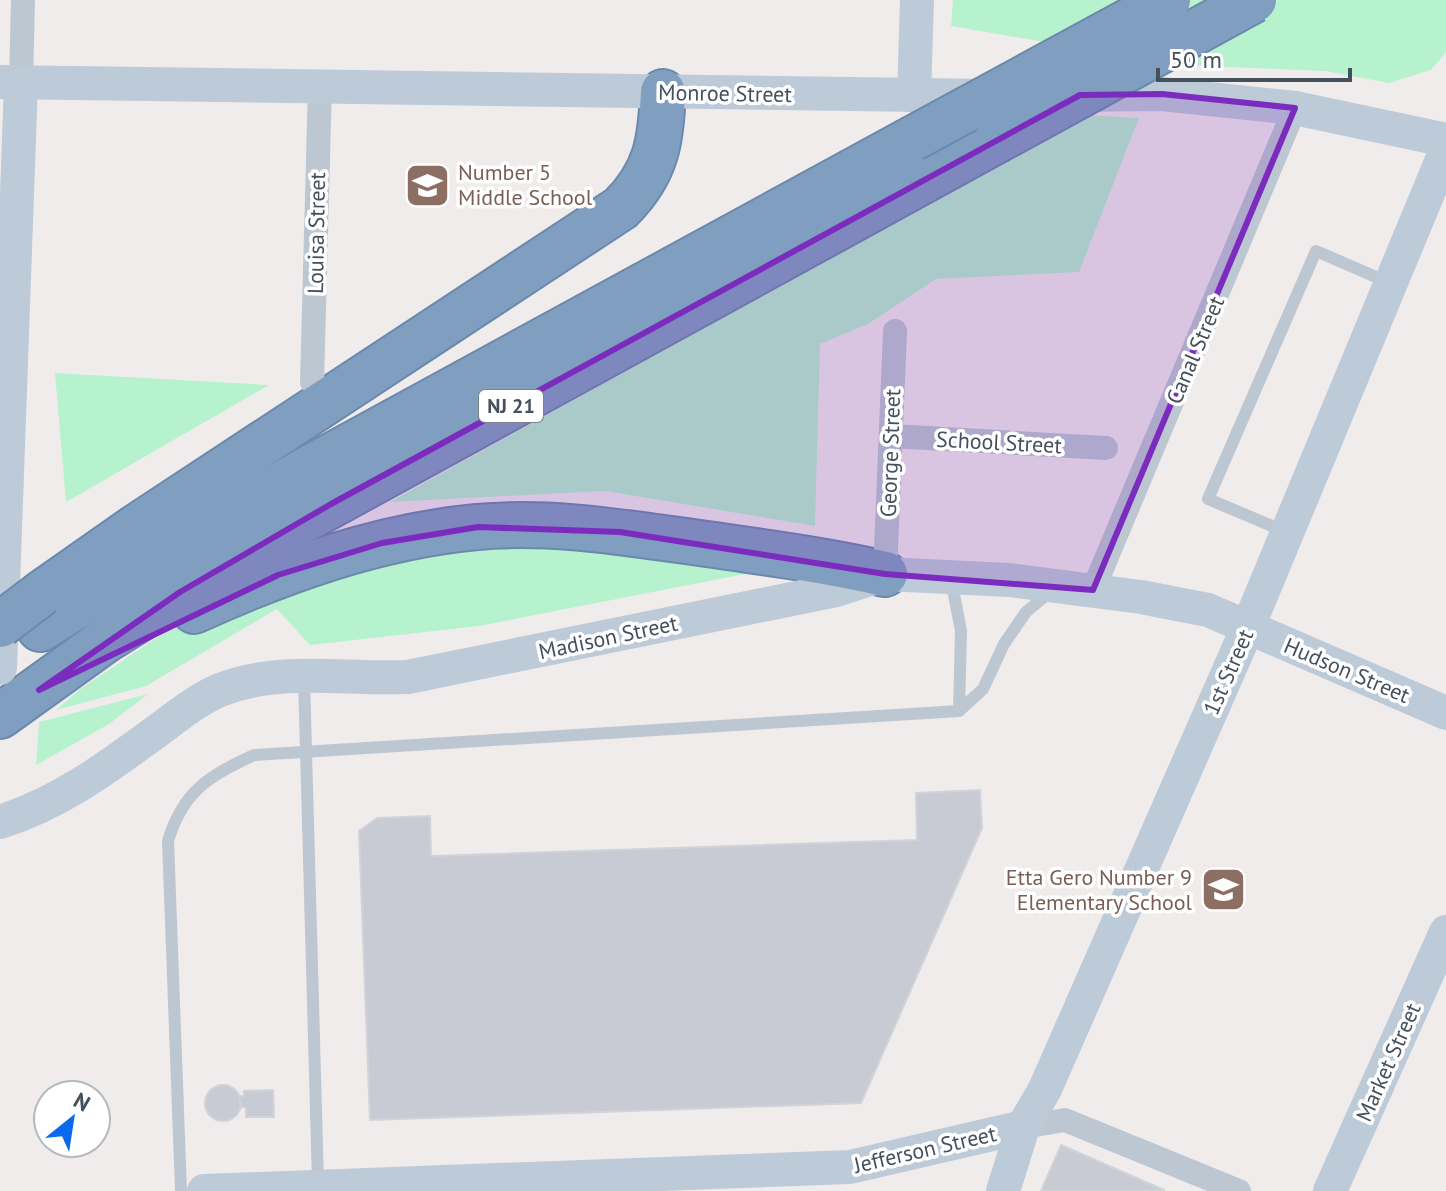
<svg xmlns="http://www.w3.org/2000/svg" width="1446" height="1191" viewBox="0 0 1446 1191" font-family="'PT Sans',sans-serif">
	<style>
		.green { fill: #b6f2ce }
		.building { fill: #c8cbd3; stroke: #d0d3d9; stroke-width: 2 }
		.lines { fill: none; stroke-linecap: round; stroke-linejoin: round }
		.highway-casing { stroke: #6b89ac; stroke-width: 48 }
		.lane { stroke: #bcc7d1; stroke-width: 12 }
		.street { stroke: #bcc7d1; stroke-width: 24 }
		.secondary { stroke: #bdcad8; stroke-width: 34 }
		.highway { stroke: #809ec0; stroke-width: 44 }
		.highway-bridge-casing { stroke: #6b89ac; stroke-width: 48; stroke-linecap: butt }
		.highway-bridge { stroke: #809ec0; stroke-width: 44 }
		.marked { fill: #7b2cbf; fill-opacity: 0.2; stroke: #7b2cbf; stroke-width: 6; stroke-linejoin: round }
		.labels { text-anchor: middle; stroke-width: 7; stroke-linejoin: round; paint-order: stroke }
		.shield { fill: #fff; stroke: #7c848d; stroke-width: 2 }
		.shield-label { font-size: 20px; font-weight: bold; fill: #44505c }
		.street-label { font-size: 22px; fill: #44505c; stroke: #fff }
		.education-label { font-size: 22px; fill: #785e54; stroke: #fff; text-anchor: start }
	</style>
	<rect width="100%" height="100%" fill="#f0ecec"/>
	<g class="green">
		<path d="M953,0H1446V52L1431,70L1389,83L1325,71L1179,65L951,26Z"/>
		<path d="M1088,115L1139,118L1079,272L936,279L868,324L820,344L815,526L605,491L390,502Z"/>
		<path d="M55,373L269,385L66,502Z"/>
		<path d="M484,536L801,563L479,626L310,645L277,609L146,686L56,710L79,690L161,635L261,590Z"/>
		<path d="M148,694L109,724L36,765L39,722Z"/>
	</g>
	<g class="building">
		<path d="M980,790L982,828L861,1103L370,1120L359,831L377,818L430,816L431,856L917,840L916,793Z"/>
		<circle cx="223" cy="1103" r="18"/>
		<path d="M273,1090L274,1117H246V1107H241L239,1096H244V1091Z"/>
		<path d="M1061,1145L1164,1190V1191H1041Z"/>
	</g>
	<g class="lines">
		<defs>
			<g id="highway">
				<path d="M42,593L136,527L621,208C657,172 661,140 663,92"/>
				<path d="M194,611C284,570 379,536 477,527C552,520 626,533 700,543C762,552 824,560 885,574"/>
				<path d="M40,629L166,551L309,468L912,139"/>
				<path d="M0,716L107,639L255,547L996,141"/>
			</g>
		</defs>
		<use href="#highway" class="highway-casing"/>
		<g class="lane">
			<path d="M1284,531L1208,499L1316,251L1390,283"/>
			<path d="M951,579L961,631L959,711"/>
			<path d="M304,678L318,1183"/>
			<path d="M181,1191L168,841C183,791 209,776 254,755L959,711L983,689L1004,644L1026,612L1050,592"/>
		</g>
		<g class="street">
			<path d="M21,83L23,0"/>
			<path d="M312,382L320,85"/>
			<path d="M891,436L1106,448"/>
			<path d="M885,574L895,331"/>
			<path d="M1093,590L1295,108"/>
			<path d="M1023,1127L1065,1120L1239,1191"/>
		</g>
		<g class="secondary">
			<path d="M0,82L991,96"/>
			<path d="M1080,95L1162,94L1295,108L1446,140"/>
			<path d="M914,96L917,0"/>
			<path d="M0,668L21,83"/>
			<path d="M0,822C59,803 104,770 153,734C174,719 196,700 220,690C281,666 344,680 408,677L836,590L885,574L1009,580L1141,597L1208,610L1446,713"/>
			<path d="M204,1191L850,1167L1023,1127"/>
			<path d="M1003,1191L1023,1127L1045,1089L1248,627L1446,150"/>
			<path d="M1330,1191L1446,932"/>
		</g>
		<use href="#highway" class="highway"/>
		<defs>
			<g id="highway-bridge">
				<path d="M912,139L1168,0"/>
				<path d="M996,141L1254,0"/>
				<path d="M0,625L42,593"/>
			</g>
		</defs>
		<use href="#highway-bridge" class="highway-bridge-casing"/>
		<use href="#highway-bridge" class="highway-bridge"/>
	</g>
	<path class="marked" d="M1162,94L1295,108L1093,590L885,574L620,532L478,527L382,543L278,575L39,690L180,592L331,504L1080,95Z"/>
	<defs>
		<symbol id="school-square" viewBox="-11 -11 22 22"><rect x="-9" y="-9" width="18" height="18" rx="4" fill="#8d6e63" stroke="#fff"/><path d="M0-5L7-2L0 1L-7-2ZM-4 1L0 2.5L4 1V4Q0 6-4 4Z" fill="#fff"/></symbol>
	</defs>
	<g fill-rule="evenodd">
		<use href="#school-square" x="402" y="160" width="51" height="51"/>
		<use href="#school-square" x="1198" y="864" width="51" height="51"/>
	</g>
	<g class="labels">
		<rect class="shield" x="479" y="390" width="64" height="32" rx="6"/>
		<g class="shield-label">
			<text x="511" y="413">NJ 21</text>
		</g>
		<g class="street-label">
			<text transform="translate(725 93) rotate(1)" y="8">Monroe Street</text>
			<text transform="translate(316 233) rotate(-89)" y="8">Louisa Street</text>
			<text transform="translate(1195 350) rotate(-67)" y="8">Canal Street</text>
			<text transform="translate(999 442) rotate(3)" y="8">School Street</text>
			<text transform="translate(890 453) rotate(-88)" y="8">George Street</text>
			<text transform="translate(608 637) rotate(-12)" y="8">Madison Street</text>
			<text transform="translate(1347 670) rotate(23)" y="8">Hudson Street</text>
			<text transform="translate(1228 672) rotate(-66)" y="8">1st Street</text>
			<text transform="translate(1388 1062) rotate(-66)" y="8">Market Street</text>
			<text transform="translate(925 1149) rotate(-13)" y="8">Jefferson Street</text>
		</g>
		<g class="education-label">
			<text x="458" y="180">Number 5<tspan x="458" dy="25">Middle School</tspan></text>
			<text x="1192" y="885" text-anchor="end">Etta Gero Number 9<tspan x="1192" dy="25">Elementary School</tspan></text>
		</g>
	</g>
	<g transform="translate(72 1119) rotate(30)"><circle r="38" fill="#ffffff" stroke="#b4b9be" stroke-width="2"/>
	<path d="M0-6L14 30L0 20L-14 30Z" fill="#0b6aec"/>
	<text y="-12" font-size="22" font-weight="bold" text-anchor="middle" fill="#44505c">N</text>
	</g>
	<path d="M1158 68v12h192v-12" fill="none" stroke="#44505c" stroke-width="4"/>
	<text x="1170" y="68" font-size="24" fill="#44505c" stroke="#ffffff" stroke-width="6" paint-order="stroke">50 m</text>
</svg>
